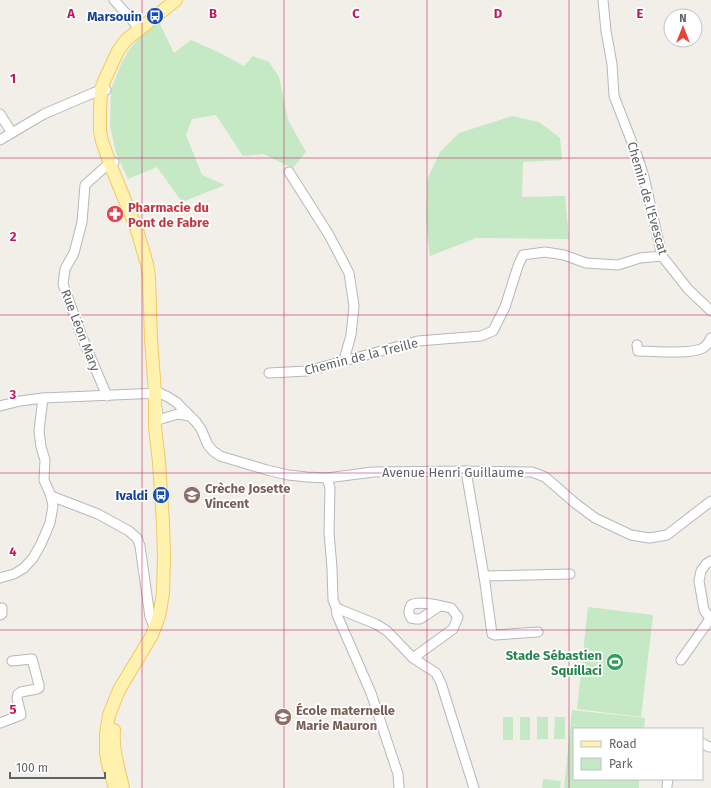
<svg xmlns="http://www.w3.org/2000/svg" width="711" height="788" viewBox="0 0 711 788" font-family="'Fira Sans',sans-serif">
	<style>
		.green { fill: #c5e8c5 }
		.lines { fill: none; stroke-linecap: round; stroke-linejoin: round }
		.minor-casing { stroke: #b5b8bc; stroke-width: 11 }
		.major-casing { stroke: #f2c960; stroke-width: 14 }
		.minor { stroke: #fff; stroke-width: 9 }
		.major { stroke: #fff2af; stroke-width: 12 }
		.grid { fill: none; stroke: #c2185b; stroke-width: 1; stroke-opacity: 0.55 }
		.labels { text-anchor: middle; stroke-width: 3.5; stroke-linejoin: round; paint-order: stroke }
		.transit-label { font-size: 13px; font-weight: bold; fill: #164399; stroke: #fff; text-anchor: end }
		.street-label { font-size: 13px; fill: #5f6368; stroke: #fff }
		.health-label { font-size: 13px; font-weight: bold; fill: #be3a42; stroke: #fff; text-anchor: start }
		.education-label { font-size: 13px; font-weight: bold; fill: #785e54; stroke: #fff; text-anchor: start }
		.leisure-label { font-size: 13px; font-weight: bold; fill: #27864d; stroke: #fff; text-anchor: end }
		.grid-label { font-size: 13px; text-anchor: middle; font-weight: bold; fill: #c2185b; stroke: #fff; stroke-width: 3.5; stroke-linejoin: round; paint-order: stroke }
	</style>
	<rect width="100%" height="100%" fill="#f1efe8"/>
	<g class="green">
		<path d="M158,20L174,53L191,40L220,53L244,66L253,56L269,62L279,77L288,120L306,152L293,168L263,154L243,156L216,115L192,119L186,135L202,175L225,185L182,202L157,167L128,179L116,153L110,126L111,89L122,62L131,47Z"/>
		<path d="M512,116L539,122L560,138L562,160L523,162L522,197L565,196L569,239L476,238L430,256L426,223L427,180L440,152L459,133Z"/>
		<path d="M588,607L653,615L641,717L577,709Z"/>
		<path d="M572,710L645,718L644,729H574V779H639V788H564Z"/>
		<rect x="503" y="717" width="10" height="23"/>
		<rect x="520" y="717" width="10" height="23"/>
		<rect x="537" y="717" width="11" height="22"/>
		<path d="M555,717H565V739H554Z"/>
		<path d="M543,779L561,781L560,788H542Z"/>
	</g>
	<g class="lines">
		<defs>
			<g id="minor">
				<path d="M114,0L140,29"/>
				<path d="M603,0L606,31L612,64L614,96L638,158L644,177L662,256L688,289L711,311"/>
				<path d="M0,114L12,133"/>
				<path d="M0,140L44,114L93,93L101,90H106"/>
				<path d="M289,172L329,235L349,273L354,306L351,335L344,360"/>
				<path d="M637,345L638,351C654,351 690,355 703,348C706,346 709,342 711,338"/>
				<path d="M269,373L307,371L418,341L481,336L493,331L505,307L518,266L523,255L545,252L564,255L586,263L618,265L640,258L662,256"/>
				<path d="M107,396L82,337L63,284L65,269L74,253L82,222L85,185L105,167L114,162"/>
				<path d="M0,406L20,401L43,398L160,393L168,397L176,402L196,422L201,429L208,445L213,451L220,456L267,470L288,475L307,477L327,478L373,472L466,471L532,472L545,477L575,503L595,518L631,535L649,538L667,535L711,501"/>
				<path d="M157,408L158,416L161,419L178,414L190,416"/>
				<path d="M466,471L484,576L570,574"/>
				<path d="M327,478L330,488L329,532L332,568L333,600L336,607L341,610L376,624L387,631L413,658L436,673L441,683L474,788"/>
				<path d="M51,496L98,514L129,531L137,538L140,546L150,617L153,624L155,626"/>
				<path d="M711,561L706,564L701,571L699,581L704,610L711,620"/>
				<path d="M484,576L492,634L495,635L538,632"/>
				<path d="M0,578L14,574L24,568L33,558L41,544L50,523L53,506L51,496L44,480L45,460L41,447L39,431L43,398"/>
				<path d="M336,607L337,615L351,647L371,693L398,774L399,788"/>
				<path d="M0,615L2,614V608"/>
				<path d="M413,658L453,629L458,617L451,608C440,606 421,600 411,605C408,610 408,613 411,618L416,619H420L440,606"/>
				<path d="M681,660L710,619"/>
				<path d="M0,723L21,715L17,698L18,694L21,692L37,689L39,688V685L32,659L12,661"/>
				<path d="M702,743L709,747H711"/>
				<path d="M667,786L668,779"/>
			</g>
			<g id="major">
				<path d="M114,730C112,749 119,769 123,788"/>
				<path d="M115,788L108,764L106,752V734L109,715L119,690L152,635L158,619L160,611L163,593L164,557L163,523L159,462L155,427V393L151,339L149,277L147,264L136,227L110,164L102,141L100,131V111L101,90L104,81L118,51L126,40L176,0"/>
			</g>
		</defs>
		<use href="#minor" class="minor-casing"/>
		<use href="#major" class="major-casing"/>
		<use href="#minor" class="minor"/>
		<use href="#major" class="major"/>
	</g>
	<path class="grid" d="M142,0V788M284,0V788M427,0V788M569,0V788M0,158H711M0,315H711M0,473H711M0,630H711"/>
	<defs>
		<symbol id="bus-disc" viewBox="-11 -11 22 22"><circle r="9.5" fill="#1a4fb4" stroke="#fff"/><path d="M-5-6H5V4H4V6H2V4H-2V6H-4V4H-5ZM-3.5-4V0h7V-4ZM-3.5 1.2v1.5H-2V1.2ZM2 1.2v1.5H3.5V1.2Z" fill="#fff"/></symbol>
		<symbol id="pharmacy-disc" viewBox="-11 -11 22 22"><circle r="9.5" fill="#e0444e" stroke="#fff"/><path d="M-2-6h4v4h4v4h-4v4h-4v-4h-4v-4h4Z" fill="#fff"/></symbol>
		<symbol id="school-disc" viewBox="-11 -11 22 22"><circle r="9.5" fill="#8d6e63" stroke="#fff"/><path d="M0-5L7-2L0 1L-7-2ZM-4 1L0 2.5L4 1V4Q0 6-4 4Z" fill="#fff"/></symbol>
		<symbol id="stadium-disc" viewBox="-11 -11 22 22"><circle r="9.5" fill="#2e9e5b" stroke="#fff"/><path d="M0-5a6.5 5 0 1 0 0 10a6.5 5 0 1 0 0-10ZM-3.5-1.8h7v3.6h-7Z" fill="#fff"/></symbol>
	</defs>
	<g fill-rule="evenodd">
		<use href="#bus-disc" x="145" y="6" width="20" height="20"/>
		<use href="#pharmacy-disc" x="105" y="204" width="20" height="20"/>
		<use href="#bus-disc" x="151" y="485" width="20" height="20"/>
		<use href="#school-disc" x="182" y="485" width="20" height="20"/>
		<use href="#stadium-disc" x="605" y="652" width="20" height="20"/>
		<use href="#school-disc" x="273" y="707" width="20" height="20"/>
	</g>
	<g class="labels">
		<g class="transit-label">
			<text x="142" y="21">Marsouin</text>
			<text x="148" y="500">Ivaldi</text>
		</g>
		<g class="street-label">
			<text transform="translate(648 198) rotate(74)" y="5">Chemin de l'Evescat</text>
			<text transform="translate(81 330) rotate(69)" y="5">Rue Léon Mary</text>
			<text transform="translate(361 356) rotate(-14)" y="5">Chemin de la Treille</text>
			<text x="453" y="477">Avenue Henri Guillaume</text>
		</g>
		<g class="health-label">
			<text x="128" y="212">Pharmacie du<tspan x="128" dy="15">Pont de Fabre</tspan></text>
		</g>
		<g class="education-label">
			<text x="205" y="493">Crèche Josette<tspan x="205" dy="15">Vincent</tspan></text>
			<text x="296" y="715">École maternelle<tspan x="296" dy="15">Marie Mauron</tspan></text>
		</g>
		<g class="leisure-label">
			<text x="602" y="660">Stade Sébastien<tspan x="602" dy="15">Squillaci</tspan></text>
		</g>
	</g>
	<g class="grid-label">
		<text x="71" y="18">A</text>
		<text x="213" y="18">B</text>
		<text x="356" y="18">C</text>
		<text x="498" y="18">D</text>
		<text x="640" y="18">E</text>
		<text x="13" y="83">1</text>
		<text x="13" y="241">2</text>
		<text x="13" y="399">3</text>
		<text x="13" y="556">4</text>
		<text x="13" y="714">5</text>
	</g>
	<rect x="573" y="728" width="130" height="52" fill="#ffffff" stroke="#bfc1c3"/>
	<rect x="581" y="741" width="20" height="6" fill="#fff2af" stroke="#bfc1c3"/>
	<text x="609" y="748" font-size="12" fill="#5f6368">Road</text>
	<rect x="581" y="758" width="20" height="12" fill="#c5e8c5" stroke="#bfc1c3"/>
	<text x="609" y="768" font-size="12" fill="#5f6368">Park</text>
	<g transform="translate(683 28)"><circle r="19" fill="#ffffff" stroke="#bfc1c3"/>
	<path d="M0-3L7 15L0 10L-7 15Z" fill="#ea4335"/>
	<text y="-6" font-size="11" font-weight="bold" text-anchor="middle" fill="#5f6368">N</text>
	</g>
	<path d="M10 772v6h95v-6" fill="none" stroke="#5f6368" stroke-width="2"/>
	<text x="16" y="772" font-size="12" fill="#5f6368" stroke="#ffffff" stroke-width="3" paint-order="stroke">100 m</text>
</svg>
